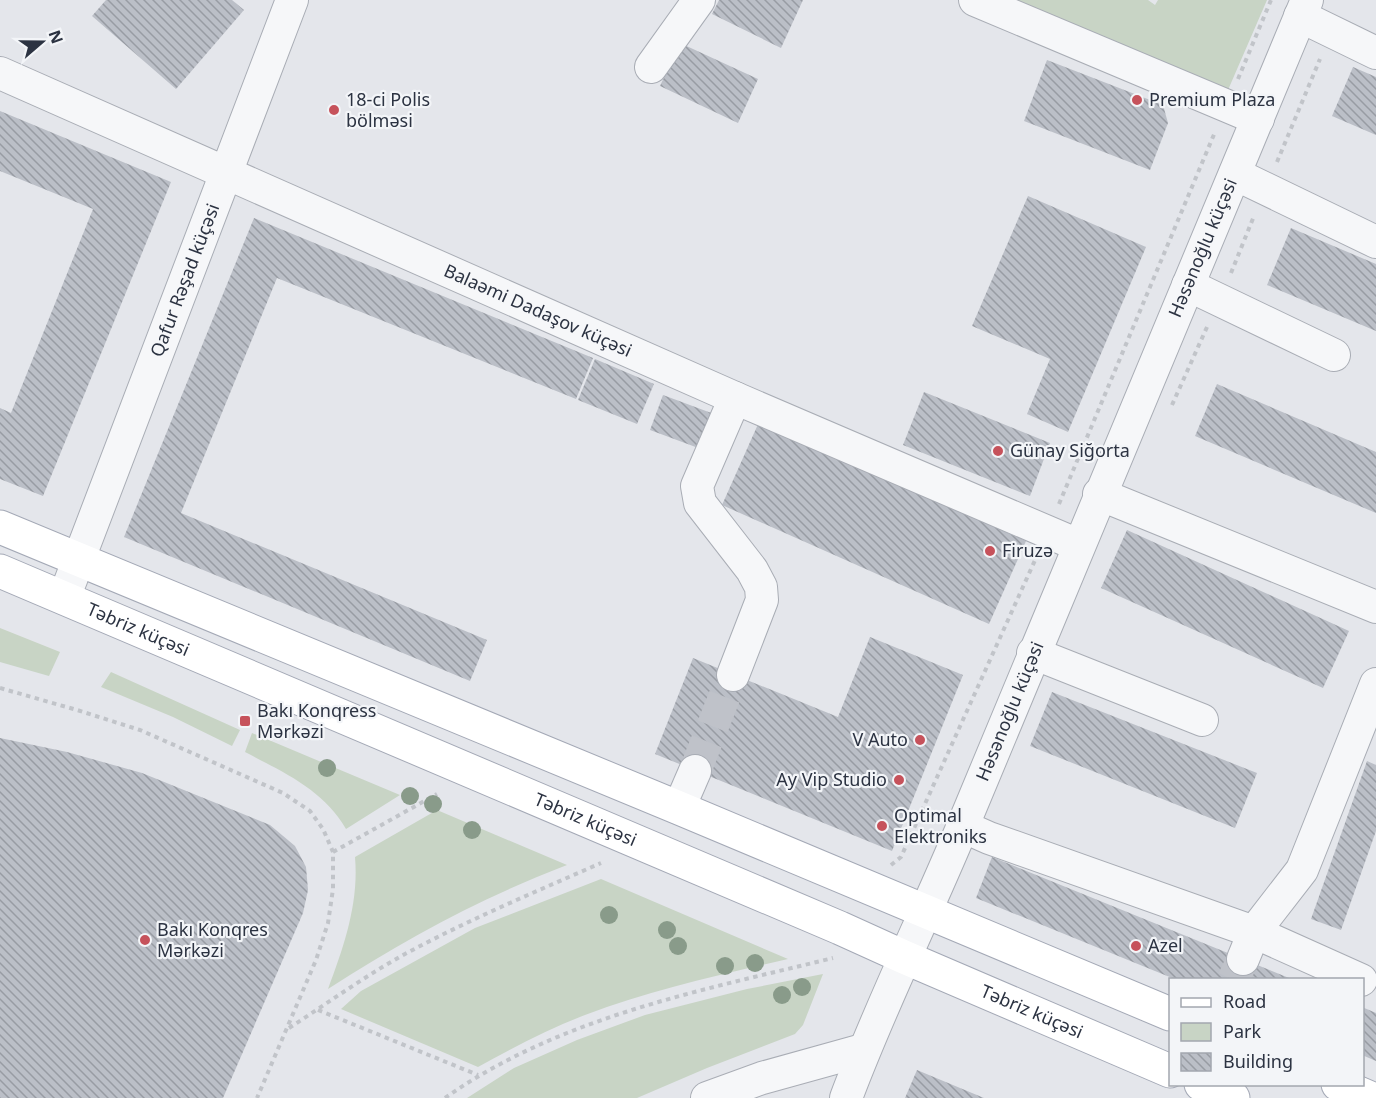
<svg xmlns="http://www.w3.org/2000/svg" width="1376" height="1098" viewBox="0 0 1376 1098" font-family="'Noto Sans',sans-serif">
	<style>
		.green { fill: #c8d4c5 }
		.building { fill: url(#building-back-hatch) }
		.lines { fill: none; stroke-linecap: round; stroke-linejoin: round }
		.minor-tunnel { stroke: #bfc2c9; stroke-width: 32; stroke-dasharray: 32 16; stroke-linecap: butt }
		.minor-casing { stroke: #a9adb5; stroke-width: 34 }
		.major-casing { stroke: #a4a9b6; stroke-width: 35 }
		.path { stroke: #c1c4c9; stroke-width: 4; stroke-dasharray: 4.5 4.5; stroke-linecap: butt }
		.minor { stroke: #f6f7f9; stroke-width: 32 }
		.major { stroke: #fff; stroke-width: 33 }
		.tree { fill: #899b8a }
		.poi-dot { fill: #c6525b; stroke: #f3f5f8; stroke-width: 2 }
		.labels { text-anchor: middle; stroke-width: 4.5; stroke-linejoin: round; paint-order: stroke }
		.poi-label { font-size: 18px; fill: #2c3342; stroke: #f3f5f8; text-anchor: start }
		.street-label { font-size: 18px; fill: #2c3342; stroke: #f3f5f8 }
	</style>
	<defs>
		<pattern id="building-back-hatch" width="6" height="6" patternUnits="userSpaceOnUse" patternTransform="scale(1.5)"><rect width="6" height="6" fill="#bbbfc7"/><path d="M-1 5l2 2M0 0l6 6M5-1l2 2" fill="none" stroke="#989ca3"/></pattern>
	</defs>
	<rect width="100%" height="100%" fill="#e4e6eb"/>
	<g class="green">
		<path d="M1016,0H1148L1155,5L1158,0H1267L1228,90Z"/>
		<path d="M0,628L60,652L49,676L0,662Z"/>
		<path d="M111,672L240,730L232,746L173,717L101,687Z"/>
		<path d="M252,733L400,795L346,829C324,790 283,772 245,752Z"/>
		<path d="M437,810L567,865C479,899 407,938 328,989C344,946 359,903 355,857Z"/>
		<path d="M601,879L788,959C720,975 651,990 585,1015C548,1029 513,1048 478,1067L341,1009L361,991L475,928Z"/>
		<path d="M823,974L803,1025L795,1034L707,1068L637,1098H467L514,1068L577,1040L645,1015L747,989Z"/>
	</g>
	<g class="building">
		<path d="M106,0H232L244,10L176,89L92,16Z"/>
		<path d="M719,0H803L781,48L712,14Z"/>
		<path d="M680,43L758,79L738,123L660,86Z"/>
		<path d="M1047,60L1163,105L1168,123L1150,170L1024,121Z"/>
		<path d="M1353,67L1376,77V135L1332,116Z"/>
		<path d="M0,111L171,182L43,496L0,479V408L11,413L93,209L0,171Z"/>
		<path d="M1028,196L1146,247L1068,432L1027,414L1050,359L972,326Z"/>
		<path d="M254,218L593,358L576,399L277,278L181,513L487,640L470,681L124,537Z"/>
		<path d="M1291,228L1376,264V331L1267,285Z"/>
		<path d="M595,359L654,384L637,424L578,400Z"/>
		<path d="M1217,384L1376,452V513L1195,436Z"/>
		<path d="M924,392L1050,443L1030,496L903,445Z"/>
		<path d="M663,395L714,414L701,449L650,430Z"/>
		<path d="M759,422L1026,541L989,624L722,505Z"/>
		<path d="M1127,530L1349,631L1323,688L1101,588Z"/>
		<path d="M870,637L963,675L892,851L655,754L693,658L838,717Z"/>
		<path d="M1052,692L1257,773L1235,828L1030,746Z"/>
		<path d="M0,738L67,752L142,773L270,825L295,846L306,867L308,890L303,913L223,1098H0Z"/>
		<path d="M1367,761L1376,765V831L1341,930L1311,919Z"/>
		<path d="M992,857L1294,980H1177L976,898Z"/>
		<path d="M1362,1007L1376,1013V1061L1362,1055Z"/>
		<path d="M917,1070L984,1098H905Z"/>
	</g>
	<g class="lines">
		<g class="minor-tunnel">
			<path d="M695,771L733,675"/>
			<path d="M1233,980L1243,959"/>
		</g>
		<defs>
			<g id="minor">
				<path d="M975,0L1258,119"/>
				<path d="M1300,16L1376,53"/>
				<path d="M651,67L699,0"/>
				<path id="s1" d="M0,73L735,398L1078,545"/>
				<path d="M1235,174L1376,242"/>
				<path d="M1188,285L1334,355"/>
				<path d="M1099,494L1376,607"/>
				<path id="s2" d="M64,598L292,0"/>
				<path d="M1033,653L1202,720"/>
				<path d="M733,675L762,600L761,587L752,570L700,503L697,486L735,398"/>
				<path d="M679,808L695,771"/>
				<path d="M962,826L989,838L1254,932L1361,980"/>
				<path d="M1243,959L1254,932L1302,870L1376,684"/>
				<path d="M707,1098L762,1078L863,1050"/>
				<path id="s3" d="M846,1098C881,1004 926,915 964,823C1077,548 1192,274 1307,0"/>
			</g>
			<g id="major">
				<path d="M0,527L679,808L1170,1014"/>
				<path id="s4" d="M0,571L840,928L904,957L1170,1071"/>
				<path d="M1201,1084L1233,1098"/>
				<path d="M1338,1084L1370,1098"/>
			</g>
		</defs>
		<use href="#minor" class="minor-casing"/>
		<use href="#major" class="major-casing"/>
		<g class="path">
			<path d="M1238,79L1271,0"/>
			<path d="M1277,162L1320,59"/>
			<path d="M1231,273L1254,216"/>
			<path d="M1172,405L1207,327"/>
			<path d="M1059,504L1215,132"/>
			<path d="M0,688L77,710L140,730L283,793L310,811L323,829L333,852V889L328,923L316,960L257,1098"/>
			<path d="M333,852L437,794"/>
			<path d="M891,865L901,857L1036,558"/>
			<path d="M318,1010L478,1075"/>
			<path d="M289,1028C328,1003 365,976 405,954C468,920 535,892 601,863"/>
			<path d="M445,1098C560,1017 699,991 833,958"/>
		</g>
		<use href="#minor" class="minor"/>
		<use href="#major" class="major"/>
	</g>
	<g class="tree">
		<circle cx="327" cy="768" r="9"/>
		<circle cx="410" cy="796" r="9"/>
		<circle cx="433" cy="804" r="9"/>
		<circle cx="472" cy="830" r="9"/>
		<circle cx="609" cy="915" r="9"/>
		<circle cx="667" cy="930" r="9"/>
		<circle cx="678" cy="946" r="9"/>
		<circle cx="755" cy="963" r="9"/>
		<circle cx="725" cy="966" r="9"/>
		<circle cx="802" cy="987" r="9"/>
		<circle cx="782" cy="995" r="9"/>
	</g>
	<g class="poi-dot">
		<circle cx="1137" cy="100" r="6"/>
		<circle cx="334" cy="110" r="6"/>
		<circle cx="998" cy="451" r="6"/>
		<circle cx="990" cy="551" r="6"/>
		<rect x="239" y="715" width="12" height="12" rx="3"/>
		<circle cx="920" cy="740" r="6"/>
		<circle cx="899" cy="780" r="6"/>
		<circle cx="882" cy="826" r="6"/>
		<circle cx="145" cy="940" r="6"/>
		<circle cx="1136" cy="946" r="6"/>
	</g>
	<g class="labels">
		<g class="poi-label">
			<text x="346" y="106">18-ci Polis<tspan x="346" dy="21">bölməsi</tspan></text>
			<text x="1149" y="106">Premium Plaza</text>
			<text x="1010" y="457">Günay Siğorta</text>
			<text x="1002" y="557">Firuzə</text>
			<text x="257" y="717">Bakı Konqress<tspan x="257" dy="21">Mərkəzi</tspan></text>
			<text x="908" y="746" text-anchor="end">V Auto</text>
			<text x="887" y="786" text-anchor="end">Ay Vip Studio</text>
			<text x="894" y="822">Optimal<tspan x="894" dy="21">Elektroniks</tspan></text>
			<text x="157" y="936">Bakı Konqres<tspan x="157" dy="21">Mərkəzi</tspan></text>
			<text x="1148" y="952">Azel</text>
		</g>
		<g class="street-label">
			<text dy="6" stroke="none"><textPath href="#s3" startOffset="922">Həsənoğlu küçəsi</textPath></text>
			<text dy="6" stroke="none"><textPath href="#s2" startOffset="340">Qafur Rəşad küçəsi</textPath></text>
			<text dy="6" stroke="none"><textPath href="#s1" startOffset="588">Balaəmi Dadaşov küçəsi</textPath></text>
			<text dy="6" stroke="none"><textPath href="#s4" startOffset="150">Təbriz küçəsi</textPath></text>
			<text dy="6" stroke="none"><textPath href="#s3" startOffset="420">Həsənoğlu küçəsi</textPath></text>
			<text dy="6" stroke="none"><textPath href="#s4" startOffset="636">Təbriz küçəsi</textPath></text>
			<text dy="6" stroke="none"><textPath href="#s4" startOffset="1122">Təbriz küçəsi</textPath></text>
		</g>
	</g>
	<rect x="1169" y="978" width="195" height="108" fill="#f3f5f8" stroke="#a3a7af" stroke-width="1.5"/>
	<rect x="1181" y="998" width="30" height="9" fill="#ffffff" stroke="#a3a7af" stroke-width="1.5"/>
	<text x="1223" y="1008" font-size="18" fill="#2c3342">Road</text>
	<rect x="1181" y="1023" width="30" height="18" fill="#c8d4c5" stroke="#a3a7af" stroke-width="1.5"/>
	<text x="1223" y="1038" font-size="18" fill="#2c3342">Park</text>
	<rect x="1181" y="1053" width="30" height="18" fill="url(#building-back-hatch)" stroke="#a3a7af" stroke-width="1.5"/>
	<text x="1223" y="1068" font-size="18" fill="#2c3342">Building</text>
	<g transform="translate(42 42) rotate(70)" stroke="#f3f5f8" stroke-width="4.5" paint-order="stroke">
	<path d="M0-4.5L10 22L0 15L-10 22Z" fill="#2c3342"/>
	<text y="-9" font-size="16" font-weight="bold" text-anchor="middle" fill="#2c3342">N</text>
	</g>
</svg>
